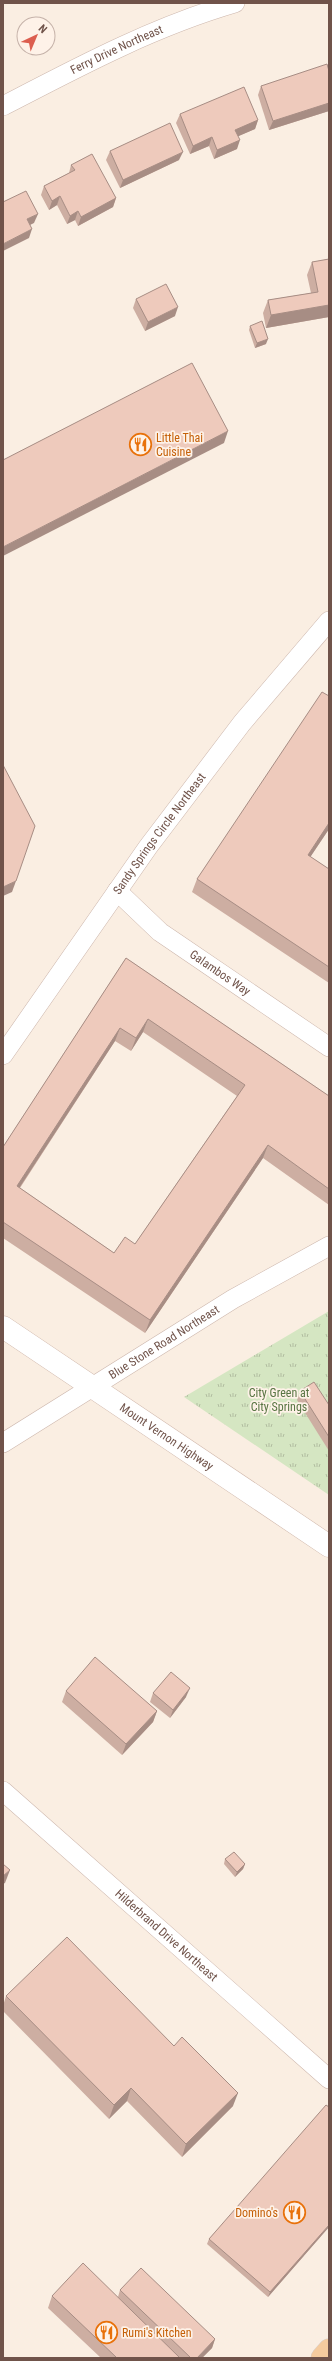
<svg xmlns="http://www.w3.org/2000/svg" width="332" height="2361" viewBox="0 0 332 2361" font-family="'Roboto Condensed',sans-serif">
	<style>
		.grass { fill: url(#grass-tufts) }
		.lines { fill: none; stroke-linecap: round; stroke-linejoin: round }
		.street-casing { stroke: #cdb7ad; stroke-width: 20 }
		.secondary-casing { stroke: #cfb6aa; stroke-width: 23 }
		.primary-casing { stroke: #d7cfcc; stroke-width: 23 }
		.street { stroke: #fff; stroke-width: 19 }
		.secondary { stroke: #fff; stroke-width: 22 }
		.primary { stroke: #f5cb9e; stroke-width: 22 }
		.wall { fill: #cdaea2; fill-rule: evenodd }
		.shaded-wall { fill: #a78d84 }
		.building { fill: #eecabc; stroke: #a78d84; fill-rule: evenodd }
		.labels { text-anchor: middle; stroke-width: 3.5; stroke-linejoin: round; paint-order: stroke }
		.street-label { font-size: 12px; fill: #70534a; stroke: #fef2e8 }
		.food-label { font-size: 12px; fill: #c56008; stroke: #fef2e8; text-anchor: start }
		.park-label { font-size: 12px; fill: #587543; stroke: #fef2e8 }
	</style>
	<defs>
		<pattern id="grass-tufts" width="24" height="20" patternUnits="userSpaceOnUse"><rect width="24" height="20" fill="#d5e6c2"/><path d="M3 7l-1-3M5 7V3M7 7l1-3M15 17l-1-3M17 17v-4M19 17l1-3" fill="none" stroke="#b1bda0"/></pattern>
	</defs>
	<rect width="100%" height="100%" fill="#faeee2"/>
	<path class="grass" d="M329,1311V1495L184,1397Z"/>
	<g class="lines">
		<defs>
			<g id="street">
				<path id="s1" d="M3,106C78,67 153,27 235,3"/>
				<path id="s2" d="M117,891L160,932L329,1047"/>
				<path id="s3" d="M3,1055L148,847L242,723L329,621"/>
				<path id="s4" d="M3,1443L233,1299L329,1246"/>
				<path id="s5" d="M3,1791L329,2079"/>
			</g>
			<g id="secondary">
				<path id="s6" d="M3,1327L329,1546"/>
			</g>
			<path id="primary" d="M322,2358L329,2350"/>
		</defs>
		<use href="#street" class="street-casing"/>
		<use href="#secondary" class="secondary-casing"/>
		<use href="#primary" class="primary-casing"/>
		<use href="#street" class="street"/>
		<use href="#secondary" class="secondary"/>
		<use href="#primary" class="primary"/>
	</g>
	<g class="wall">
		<path d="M329,71V111L269,130L258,95L261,86Z"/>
		<path d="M180,114L258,120L255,129L238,136L237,149L214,159L209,146L190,154L176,123Z"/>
		<path d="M110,151L179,160L120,188L106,160Z"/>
		<path d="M71,165L116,198L113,207L78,226L75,220L67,224L57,205L49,210L41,195L44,186L69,173Z"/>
		<path d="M329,259V317L266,328L263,313L268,300L311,293L307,275L312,262Z"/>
		<path d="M136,299L175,316L145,331L133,308Z"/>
		<path d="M250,326L266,344L255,348L249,330Z"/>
		<path d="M329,696V829L310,857L329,869V983L192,892L197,879Z"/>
		<path d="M126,958L329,1096V1205L263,1158L145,1333L3,1238V1147ZM143,1032L237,1096L135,1244L114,1253L20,1188L115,1041L131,1051Z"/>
		<path d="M300,1391L329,1405V1451L297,1400Z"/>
		<path d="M66,1691L157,1711L153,1722L122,1755L62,1702Z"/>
		<path d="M153,1693L186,1697L170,1718L150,1702Z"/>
		<path d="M225,1859L245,1864L243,1869L235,1877L224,1864Z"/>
		<path d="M6,1996L233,2106L182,2157L127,2101L109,2119L3,2011V2006Z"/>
		<path d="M329,2107V2227L268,2297L207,2244L209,2239Z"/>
		<path d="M120,2290L215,2339L212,2348L202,2358H101L48,2308L52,2296L118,2297Z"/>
	</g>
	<g class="shaded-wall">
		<path d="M329,103V111L269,130L273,121Z"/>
		<path d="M258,120L255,129L232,139L235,130Z"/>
		<path d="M212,137L209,146L190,154L193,146Z"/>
		<path d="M240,140L237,149L214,159L217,150Z"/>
		<path d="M183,152L179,160L120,188L123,180Z"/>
		<path d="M60,196L57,205L49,210L52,201Z"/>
		<path d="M116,198L113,207L78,226L81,217Z"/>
		<path d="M78,211L75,220L67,224L70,216Z"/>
		<path d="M38,214L34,223L24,228L27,219Z"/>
		<path d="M32,229L29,238L3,251V244Z"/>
		<path d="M329,305V317L266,328L271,315Z"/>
		<path d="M178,307L175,316L145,331L148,322Z"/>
		<path d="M268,339L266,344L255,348L257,343Z"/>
		<path d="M228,431L224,443L3,556V547Z"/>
		<path d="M329,823V829L303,868L308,855Z"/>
		<path d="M16,881L12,892L3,896V887Z"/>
		<path d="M148,1019L143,1032L131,1051L136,1038Z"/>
		<path d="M120,1028L115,1041L12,1199L17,1186Z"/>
		<path d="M268,1145L263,1158L145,1333L150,1320Z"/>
		<path d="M190,1688L186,1697L170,1718L173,1710Z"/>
		<path d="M157,1711L153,1722L122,1755L126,1744Z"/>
		<path d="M245,1864L243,1869L235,1877L237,1872Z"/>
		<path d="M10,1870L5,1883L3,1884V1876Z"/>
		<path d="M131,2088L127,2101L109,2119L114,2105Z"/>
		<path d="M238,2093L233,2106L182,2157L186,2144Z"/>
		<path d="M329,2225V2227L268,2297L270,2292Z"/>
		<path d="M215,2339L212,2348L202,2358H197Z"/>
	</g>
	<g class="building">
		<path d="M327,64L329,71V103L273,121L261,86Z"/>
		<path d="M244,87L258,120L235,130L240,140L217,150L212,137L193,146L180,114Z"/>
		<path d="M170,123L183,152L123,180L110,151Z"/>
		<path d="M92,154L116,198L81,217L78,211L70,216L60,196L52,201L44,186L75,170L71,165Z"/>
		<path d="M26,191L38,214L27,219L32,229L3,244V202Z"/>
		<path d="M329,259V305L271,315L268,300L318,292L312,262Z"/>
		<path d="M166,284L178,307L148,322L136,299Z"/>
		<path d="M262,321L268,339L257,343L250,326Z"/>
		<path d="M192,363L228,431L3,547V460Z"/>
		<path d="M322,692L329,696V823L308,855L329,869V967L197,879Z"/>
		<path d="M3,765L35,826L16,881L3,887Z"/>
		<path d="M126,958L329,1096V1189L268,1145L150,1320L3,1222V1147ZM148,1019L245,1085L135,1244L125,1237L114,1253L17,1186L120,1028L136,1038Z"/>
		<path d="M314,1382L329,1405V1437L300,1391Z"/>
		<path d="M95,1657L157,1711L126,1744L66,1691Z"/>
		<path d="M171,1672L190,1688L173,1710L153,1693Z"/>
		<path d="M234,1852L245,1864L237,1872L225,1859Z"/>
		<path d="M3,1864L10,1870L3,1876Z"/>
		<path d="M67,1937L174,2046L182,2037L238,2093L186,2144L131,2088L114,2105L6,1996Z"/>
		<path d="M326,2105L329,2107V2225L270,2292L209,2239Z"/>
		<path d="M83,2263L180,2358H117L52,2296Z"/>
		<path d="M141,2268L215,2339L197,2358H191L120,2290Z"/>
	</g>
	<defs>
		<symbol id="restaurant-ring" viewBox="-11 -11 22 22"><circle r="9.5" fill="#fef2e8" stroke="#e8710a" stroke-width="1.5"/><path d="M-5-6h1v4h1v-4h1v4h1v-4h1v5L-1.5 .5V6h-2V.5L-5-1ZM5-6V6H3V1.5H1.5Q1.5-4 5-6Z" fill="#e8710a"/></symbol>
	</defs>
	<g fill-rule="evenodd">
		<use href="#restaurant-ring" x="128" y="432" width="25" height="25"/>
		<use href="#restaurant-ring" x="282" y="2200" width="25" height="25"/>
		<use href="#restaurant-ring" x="94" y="2320" width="25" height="25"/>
	</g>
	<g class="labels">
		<g class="street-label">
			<text dy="4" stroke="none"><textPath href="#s1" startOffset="127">Ferry Drive Northeast</textPath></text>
			<text dy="4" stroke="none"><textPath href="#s3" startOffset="271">Sandy Springs Circle Northeast</textPath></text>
			<text dy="4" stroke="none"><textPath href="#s2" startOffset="132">Galambos Way</textPath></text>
			<text dy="4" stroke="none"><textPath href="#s4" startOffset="190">Blue Stone Road Northeast</textPath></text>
			<text dy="4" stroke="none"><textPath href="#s6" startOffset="197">Mount Vernon Highway</textPath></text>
			<text dy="4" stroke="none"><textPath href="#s5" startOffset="218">Hilderbrand Drive Northeast</textPath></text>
		</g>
		<g class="food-label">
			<text x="156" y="442">Little Thai<tspan x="156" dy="14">Cuisine</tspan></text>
			<text x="278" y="2217" text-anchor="end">Domino's</text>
			<text x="122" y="2337">Rumi's Kitchen</text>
		</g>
		<g class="park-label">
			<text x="279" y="1397">City Green at<tspan x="279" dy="14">City Springs</tspan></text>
		</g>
	</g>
	<rect width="332" height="2361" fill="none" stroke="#70534a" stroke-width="8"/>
	<g transform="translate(36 36) rotate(44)"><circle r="19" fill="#fef2e8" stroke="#c5b2a9"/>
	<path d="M0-3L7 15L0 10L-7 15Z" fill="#dc5e4f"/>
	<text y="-6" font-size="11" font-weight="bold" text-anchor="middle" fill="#70534a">N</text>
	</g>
</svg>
